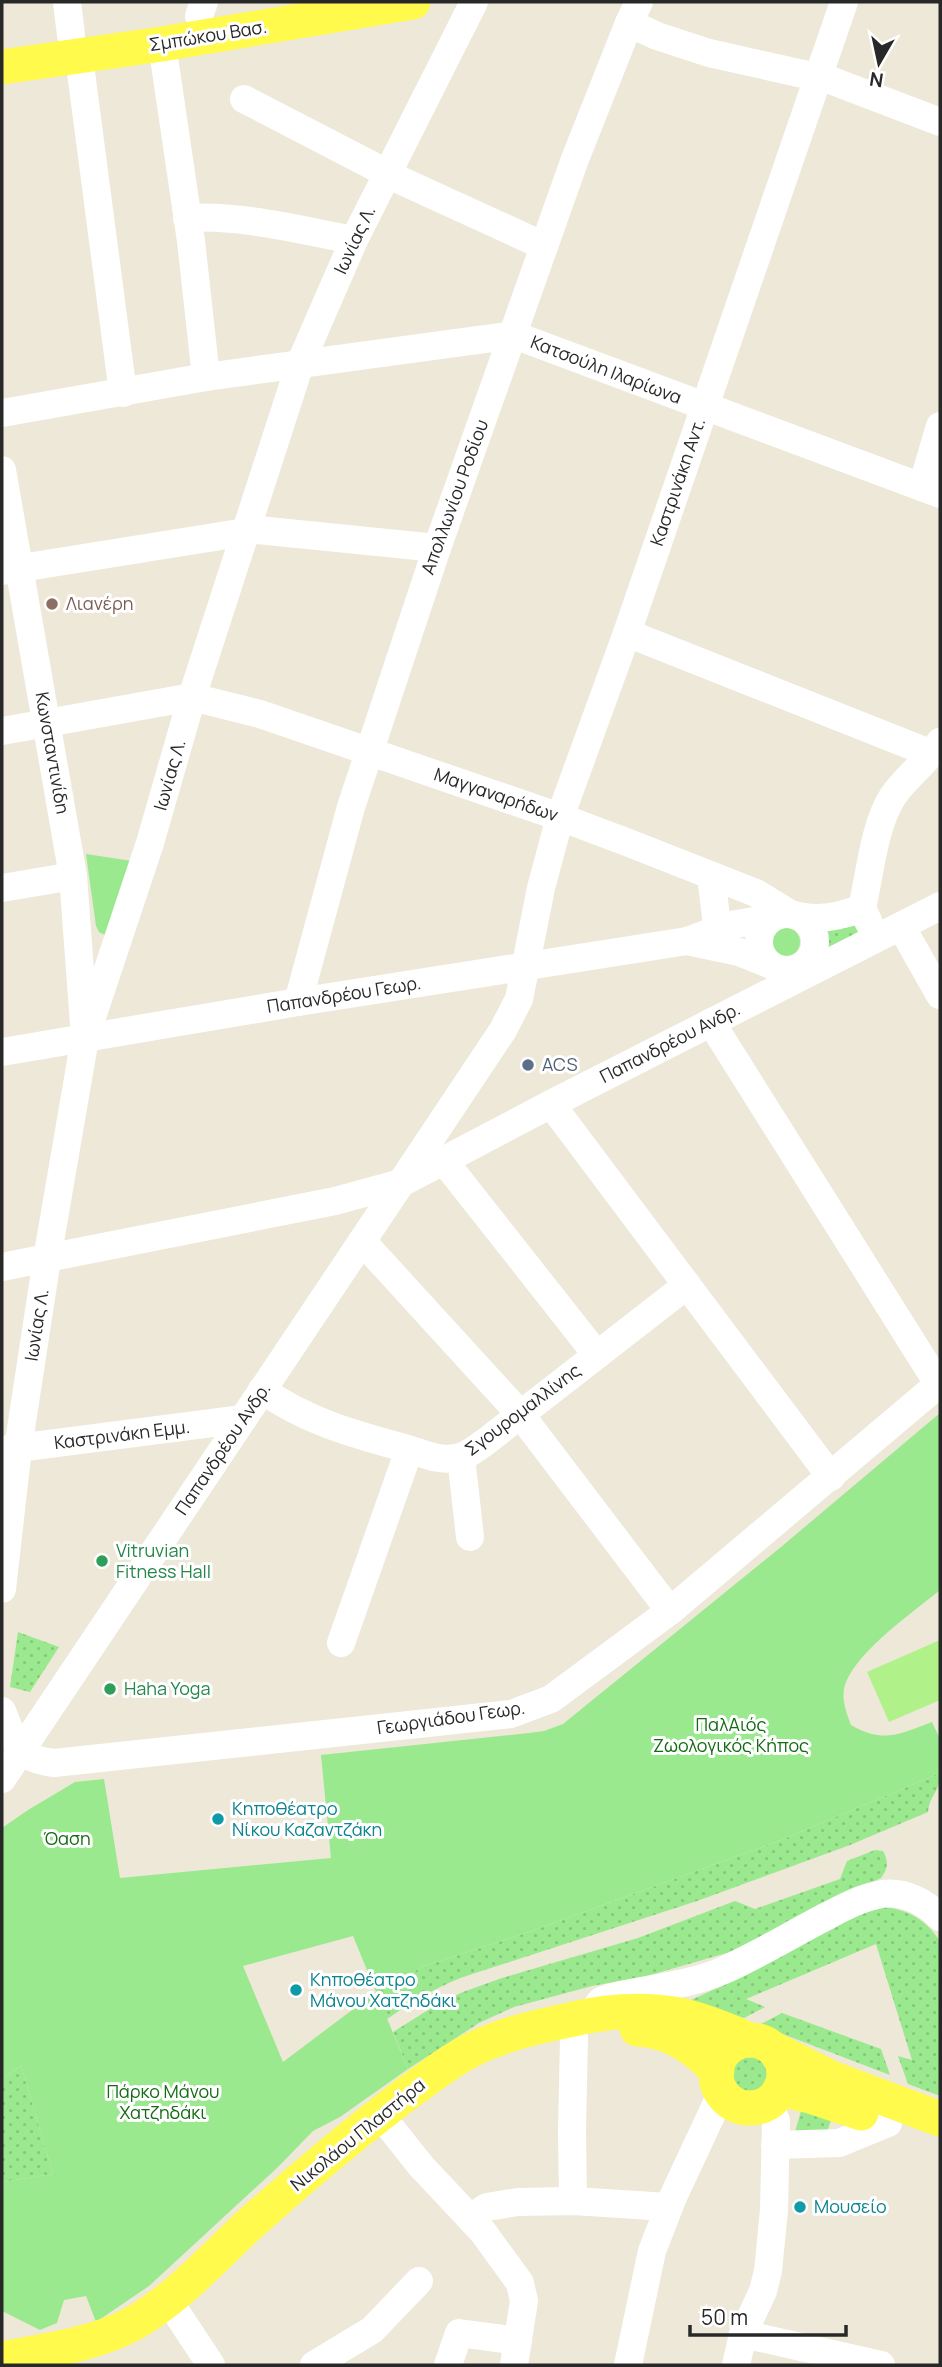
<svg xmlns="http://www.w3.org/2000/svg" width="942" height="2367" viewBox="0 0 942 2367" font-family="Manrope,sans-serif">
	<style>
		.grass { fill: url(#grass-dots) }
		.park { fill: #9be98e; fill-rule: evenodd }
		.pitch { fill: #b0f289 }
		.lines { fill: none; stroke-linecap: round; stroke-linejoin: round }
		.minor { stroke: #fff; stroke-width: 28 }
		.major { stroke: #fffa4b; stroke-width: 35 }
		.education-dot { fill: #8d6e63; stroke: #fff; stroke-width: 2.5 }
		.service-dot { fill: #5c6f8a; stroke: #fff; stroke-width: 2.5 }
		.leisure-dot { fill: #2e9e5b; stroke: #fff; stroke-width: 2.5 }
		.culture-dot { fill: #0f9aa8; stroke: #fff; stroke-width: 2.5 }
		.labels { text-anchor: middle; stroke-width: 6; stroke-linejoin: round; paint-order: stroke }
		.street-label { font-size: 18px; fill: #282828; stroke: #fff }
		.education-label { font-size: 18px; fill: #785e54; stroke: #fff; text-anchor: start }
		.service-label { font-size: 18px; fill: #4e5e75; stroke: #fff; text-anchor: start }
		.leisure-label { font-size: 18px; fill: #27864d; stroke: #fff; text-anchor: start }
		.park-label { font-size: 18px; fill: #126c12; stroke: #fff }
		.culture-label { font-size: 18px; fill: #0d838f; stroke: #fff; text-anchor: start }
	</style>
	<defs>
		<pattern id="grass-dots" width="8" height="8" patternUnits="userSpaceOnUse" patternTransform="scale(1.75)"><rect width="8" height="8" fill="#9be98e"/><path d="M2 2h.1M6 6h.1" fill="none" stroke="#86c87a" stroke-width="1.8" stroke-linecap="round"/></pattern>
	</defs>
	<rect width="100%" height="100%" fill="#ede8d8"/>
	<g class="grass">
		<path d="M850,922L856,926L861,934L829,947L826,943V931Z"/>
		<path d="M18,1632L59,1647L30,1692L10,1687Z"/>
		<path d="M940,1773C940,1794 930,1793 928,1812L850,1845L697,1901L463,1977C430,1990 403,2007 375,2028L376,1992L424,1966L529,1932L781,1840Z"/>
		<path d="M875,1850L883,1851C889,1862 888,1868 881,1878L730,1952L647,1976L592,1986L514,2007L479,2023L408,2069L393,2032L441,2002L463,1992L502,1978L638,1938L735,1901L755,1909L840,1879L847,1861Z"/>
		<path d="M885,1907C909,1910 926,1920 940,1941V2096L908,2084L898,2056L912,2060L876,1944L746,1999L765,2007L744,2018L689,2001L743,1976L843,1919Z"/>
		<path d="M782,2013L881,2049L890,2075L759,2025Z"/>
		<circle cx="750" cy="2074" r="17"/>
		<path d="M21,2065L53,2174L2,2182V2080Z"/>
		<path d="M801,2111L833,2114L827,2133L794,2135Z"/>
	</g>
	<g class="park">
		<path d="M86,854L132,861L105,935L99,932L96,926Z"/>
		<circle cx="786" cy="942" r="14"/>
		<path d="M940,1413V1590C912,1613 860,1649 846,1682C840,1697 846,1712 851,1725C884,1744 899,1734 932,1722L940,1739V1773L781,1840L529,1932L424,1966L376,1992L408,2069L340,2117L313,2131L278,2167L149,2286L96,2322L86,2296L64,2300L57,2323L40,2330L2,2311V2182L53,2174L21,2065L2,2080V1828L28,1810L75,1782L104,1779L120,1878L331,1858L321,1755L529,1733L544,1731L563,1724L781,1547ZM353,1936L376,1992L283,2062L243,1966Z"/>
	</g>
	<path class="pitch" d="M940,1640V1700L889,1722L867,1672Z"/>
	<g class="lines">
		<g class="minor">
			<path d="M67,2L71,35"/>
			<path d="M199,16L204,2"/>
			<path d="M629,23L657,36L709,53L830,80L940,122"/>
			<path d="M162,44L191,241L206,377"/>
			<path d="M79,57L123,393"/>
			<path d="M244,99L402,181L544,246"/>
			<path d="M187,218C243,215 299,230 354,240"/>
			<path d="M2,413L206,377L514,335L940,494"/>
			<path d="M2,470L73,876L84,1024"/>
			<path d="M922,487L940,426"/>
			<path d="M2,571L258,530L437,548"/>
			<path d="M627,633L932,754"/>
			<path d="M2,731L192,697L260,714L560,817L629,843L756,893L790,914"/>
			<path d="M711,876L716,917L720,928"/>
			<path d="M2,888L73,876"/>
			<path d="M862,908C870,874 874,825 893,796C907,776 927,762 940,742"/>
			<circle cx="787" cy="942" r="28"/>
			<path d="M798,916C820,921 842,916 862,908L869,923"/>
			<path d="M901,926L940,995"/>
			<path d="M687,941L739,952L769,964"/>
			<path d="M298,1002L351,807L437,548L575,159L629,23L639,2"/>
			<path d="M711,1022L939,1385"/>
			<path d="M2,1052L298,1002L687,941L730,925L772,918"/>
			<path d="M551,1104L831,1477"/>
			<path d="M444,1161L597,1355"/>
			<path d="M362,1241L520,1414L670,1611"/>
			<path d="M2,1267L335,1201L401,1183L503,1030L519,999L541,888L560,817L627,633L844,2"/>
			<path d="M262,1390C310,1423 354,1434 408,1449C424,1454 438,1461 455,1458C466,1457 475,1449 484,1443L687,1285"/>
			<path d="M2,1450L243,1419"/>
			<path d="M461,1457L470,1537"/>
			<path d="M2,1589L18,1448L47,1259L85,1038L150,843L192,697L300,364L354,240L474,2"/>
			<path d="M341,1643L409,1450"/>
			<path d="M2,1711C14,1741 17,1759 54,1763L511,1714L551,1699L670,1611L940,1383"/>
			<path d="M2,1779L401,1183L551,1104L940,906"/>
			<path d="M592,2013L601,2001L612,1997C648,1988 687,1986 722,1971C758,1955 792,1934 827,1916C844,1907 863,1897 882,1894C904,1891 925,1902 940,1917"/>
			<path d="M390,2127L421,2166L483,2232L520,2283L524,2301L514,2365"/>
			<path d="M775,2145L839,2143L888,2123"/>
			<path d="M573,2201L572,2131L574,2037"/>
			<path d="M470,2218L487,2207L518,2202L573,2201L668,2207"/>
			<path d="M178,2315L211,2365"/>
			<path d="M743,2334L881,2365"/>
			<path d="M314,2365L372,2330L419,2281"/>
			<path d="M448,2365L459,2333L518,2341"/>
			<path d="M628,2365L652,2251L673,2197L722,2092"/>
			<path d="M736,2365L743,2334L763,2291L768,2271L774,2210L776,2121L772,2111L765,2104"/>
		</g>
		<g class="major">
			<path d="M2,67L162,44L413,2"/>
			<path d="M637,2029C671,2031 694,2047 717,2071"/>
			<circle cx="750" cy="2074" r="34"/>
			<path d="M775,2050L831,2078L940,2119"/>
			<path d="M780,2089L810,2096L861,2113"/>
			<path d="M2,2359C46,2350 95,2345 134,2323C179,2297 214,2257 251,2223C300,2179 350,2137 402,2097C429,2078 456,2055 487,2043C513,2032 541,2026 569,2020C606,2011 641,2008 679,2015C703,2020 727,2030 749,2040"/>
		</g>
	</g>
	<circle class="education-dot" cx="52" cy="604" r="7"/>
	<circle class="service-dot" cx="528" cy="1065" r="7"/>
	<g class="leisure-dot">
		<circle cx="102" cy="1561" r="7"/>
		<circle cx="110" cy="1689" r="7"/>
	</g>
	<g class="culture-dot">
		<circle cx="218" cy="1819" r="7"/>
		<circle cx="296" cy="1990" r="7"/>
		<circle cx="800" cy="2207" r="7"/>
	</g>
	<g class="labels">
		<g class="street-label">
			<text transform="translate(208 36) rotate(-9)" y="6">Σμπώκου Βασ.</text>
			<text transform="translate(355 240) rotate(-65)" y="6">Ιωνίας Λ.</text>
			<text transform="translate(606 370) rotate(21)" y="6">Κατσούλη Ιλαρίωνα</text>
			<text transform="translate(678 482) rotate(-71)" y="6">Καστρινάκη Αντ.</text>
			<text transform="translate(455 497) rotate(-70)" y="6">Απολλωνίου Ροδίου</text>
			<text transform="translate(52 753) rotate(80)" y="6">Κωνσταντινίδη</text>
			<text transform="translate(170 775) rotate(-74)" y="6">Ιωνίας Λ.</text>
			<text transform="translate(496 795) rotate(19)" y="6">Μαγγαναρήδων</text>
			<text transform="translate(344 995) rotate(-9)" y="6">Παπανδρέου Γεωρ.</text>
			<text transform="translate(670 1043) rotate(-27)" y="6">Παπανδρέου Ανδρ.</text>
			<text transform="translate(37 1325) rotate(-81)" y="6">Ιωνίας Λ.</text>
			<text transform="translate(523 1410) rotate(-37)" y="6">Σγουρομαλλίνης</text>
			<text transform="translate(122 1435) rotate(-7)" y="6">Καστρινάκη Εμμ.</text>
			<text transform="translate(223 1449) rotate(-56)" y="6">Παπανδρέου Ανδρ.</text>
			<text transform="translate(451 1718) rotate(-8)" y="6">Γεωργιάδου Γεωρ.</text>
			<text transform="translate(358 2135) rotate(-39)" y="6">Νικολάου Πλαστήρα</text>
		</g>
		<g class="education-label">
			<text x="66" y="610">Λιανέρη</text>
		</g>
		<g class="service-label">
			<text x="542" y="1071">ACS</text>
		</g>
		<g class="leisure-label">
			<text x="116" y="1557">Vitruvian<tspan x="116" dy="21">Fitness Hall</tspan></text>
			<text x="124" y="1695">Haha Yoga</text>
		</g>
		<g class="park-label">
			<text x="731" y="1731">ΠαλΑιός<tspan x="731" dy="21">Ζωολογικός Κήπος</tspan></text>
			<text x="67" y="1845">Όαση</text>
			<text x="163" y="2098">Πάρκο Μάνου<tspan x="163" dy="21">Χατζηδάκι</tspan></text>
		</g>
		<g class="culture-label">
			<text x="232" y="1815">Κηποθέατρο<tspan x="232" dy="21">Νίκου Καζαντζάκη</tspan></text>
			<text x="310" y="1986">Κηποθέατρο<tspan x="310" dy="21">Μάνου Χατζηδάκι</tspan></text>
			<text x="814" y="2213">Μουσείο</text>
		</g>
	</g>
	<rect width="942" height="2367" fill="none" stroke="#282828" stroke-width="7"/>
	<g transform="translate(879 63) rotate(189)" stroke="#ffffff" stroke-width="5" paint-order="stroke">
	<path d="M0-5L12 26L0 18L-12 26Z" fill="#282828"/>
	<text y="-10" font-size="19" font-weight="bold" text-anchor="middle" fill="#282828">N</text>
	</g>
	<path d="M690 2325v10h156v-10" fill="none" stroke="#282828" stroke-width="3.5"/>
	<text x="701" y="2325" font-size="21" fill="#282828" stroke="#ffffff" stroke-width="5" paint-order="stroke">50 m</text>
</svg>
